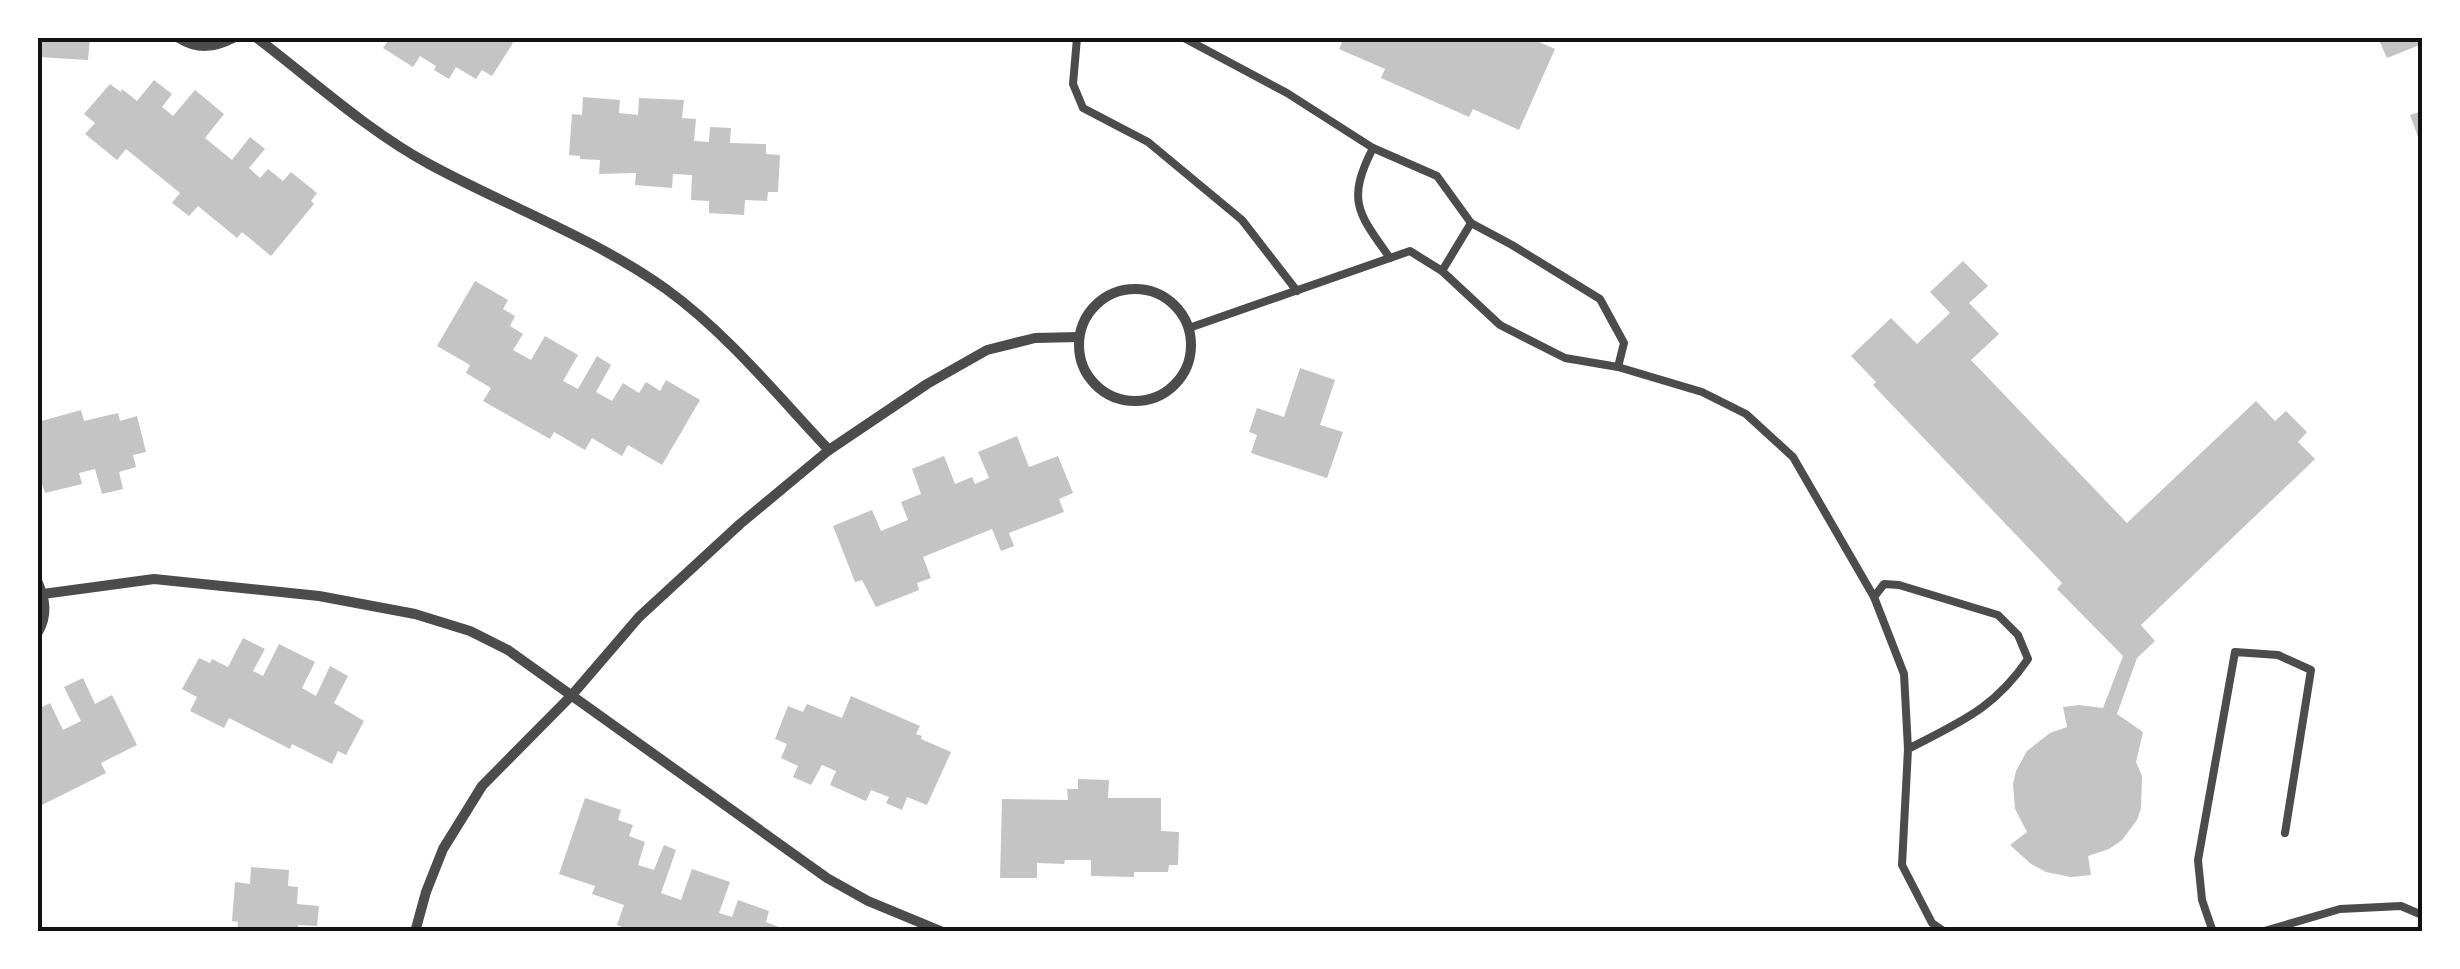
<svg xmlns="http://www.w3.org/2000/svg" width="2460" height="969" viewBox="0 0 2460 969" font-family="'Noto Serif',serif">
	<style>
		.building { fill: #c4c4c4 }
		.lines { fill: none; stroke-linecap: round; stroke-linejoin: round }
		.service { stroke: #4c4c4c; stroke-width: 8 }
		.minor { stroke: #4c4c4c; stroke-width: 10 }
		.neatline { fill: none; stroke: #111; stroke-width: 4 }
	</style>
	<rect width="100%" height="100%" fill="#fff"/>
	<g class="building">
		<path d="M38,38H90L88,60L38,57Z"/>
		<path d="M390,38H504L513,43L492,76L482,70L476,79L456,67L449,79L434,70L436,66L420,56L413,67L383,48Z"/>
		<path d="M1344,38H1530L1555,49L1519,130L1473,109L1469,117L1381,78L1385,69L1339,49Z"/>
		<path d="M2378,38H2422V44L2387,58Z"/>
		<path d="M154,80L172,94L162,107L173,116L195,90L224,114L205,138L232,160L250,137L265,149L249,168L260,178L268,169L283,181L291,172L317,193L311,201L314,204L271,256L242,232L237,238L198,206L189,216L172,203L180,193L126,149L117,160L85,134L95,123L84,114L110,84L121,92L122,89L137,101Z"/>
		<path d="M583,97L620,100L619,113L638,115L639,98L684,100L682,118L696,119L694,141L709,142L710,127L731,128L730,143L766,144V154L780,155L778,192H768L767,201L745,200L744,215L709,213V201L691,200L692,175L673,174L672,188L635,185L636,173L599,174L600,160L580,159V156L569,155L572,114L582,115Z"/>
		<path d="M2422,111V148L2410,115Z"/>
		<path d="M1963,261L1988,286L1969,303L1999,334L1971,360L2127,523L2256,401L2275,421L2286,411L2307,432L2298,442L2315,459L2141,625L2155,641L2137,658L2117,714L2143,732L2136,762L2142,776L2141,808L2137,820L2122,840L2109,849L2088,856L2091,875L2071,877L2046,872L2031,864L2010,845L2027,832L2015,809L2013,784L2016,771L2027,751L2050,733L2067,727L2063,707L2079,705L2103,708L2123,656L2057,589L2062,583L1873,385L1876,382L1851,356L1891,318L1917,344L1950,313L1930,292Z"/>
		<path d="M475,281L508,300L503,309L515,316L510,326L523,334L513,350L531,360L545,336L578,355L563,381L578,389L597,356L611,365L596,392L612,401L623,383L639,393L646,382L660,391L666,380L700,400L662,465L628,445L622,456L592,438L585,450L554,432L550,439L483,401L491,388L466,373L470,365L437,346Z"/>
		<path d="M1300,368L1335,380L1320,425L1343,432L1327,478L1251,453L1257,435L1249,432L1257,408L1284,417Z"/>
		<path d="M81,410L84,421L118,413L120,421L137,416L146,452L133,455L136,467L119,472L123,489L102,494L95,469L79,473L82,484L45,493L41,480L38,481V422Z"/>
		<path d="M1017,436L1029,467L1058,456L1073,493L1059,499L1064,512L1009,533L1014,546L1001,551L992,529L923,557L931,578L917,583L919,590L876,607L862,580L855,582L833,526L872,510L881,531L908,520L901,502L921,494L912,469L944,456L955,484L972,477L975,484L989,478L978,452Z"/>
		<path d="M243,638L265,649L253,671L263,676L279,644L315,662L302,688L316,696L330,666L348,676L334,703L364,721L346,755L338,751L332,764L292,744L290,749L229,718L224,728L190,711L197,697L182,689L199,658L210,663L212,659L228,667Z"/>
		<path d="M83,678L95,704L112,695L137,745L101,763L106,773L38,807V709L50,703L63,730L81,721L64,687Z"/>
		<path d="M851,696L920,726L916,734L922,736L921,739L951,752L927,805L907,797L902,810L886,803L889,797L871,790L866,801L830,785L836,771L822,765L811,785L793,777L798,766L781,758L787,744L775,739L788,706L803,712L807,704L842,718Z"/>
		<path d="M1078,779L1109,780L1108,798H1161V831L1179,832L1178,865H1169L1168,872H1134V877L1091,876V860H1065L1064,864L1037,863V878H1000L1002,799L1068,800L1067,789H1078Z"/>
		<path d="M585,798L621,810L618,820L633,825L629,836L645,842L638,865L654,870L664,845L676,850L661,893L681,900L692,869L730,882L719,913L732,917L738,900L769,911L766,922L791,932H636L617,925L624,905L592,894L595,886L559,874Z"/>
		<path d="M251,867L289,870L288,886L298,887L297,904L319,906L317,926L298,925V932H237L238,922L232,921L235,882L250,884Z"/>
	</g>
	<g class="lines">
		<g class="service">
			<path d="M1077,38L1073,84L1083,108L1148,142L1242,220L1297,291"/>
			<path d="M1184,38L1287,93L1373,148L1437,176L1471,223L1512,245L1600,299L1624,343L1618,367"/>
			<path d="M1373,148C1346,201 1358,213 1390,258"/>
			<path d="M1442,271L1471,223"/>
			<path d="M1189,328L1410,251L1442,271L1500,325L1565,358L1618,367L1702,392L1746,414L1793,457L1874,597"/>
			<path d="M1908,749C1960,722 1994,709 2028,659L2018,635L1998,615L1899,585L1884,584L1874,597L1904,674L1908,749L1902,865L1932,923L1945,932"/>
			<path d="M2213,932L2202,900L2198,860L2235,652L2278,655L2311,670L2285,833"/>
			<path d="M2261,932L2340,909L2401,906L2422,915"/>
		</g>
		<g class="minor">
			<path d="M179,38C198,50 215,47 233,38"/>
			<path d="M257,38C311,79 369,132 429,164C508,207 593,237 666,289C728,334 777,395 829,450"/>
			<circle cx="1135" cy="345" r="56"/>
			<path d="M38,583C45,599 48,615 38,632"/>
			<path d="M43,594L154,579L319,596L415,614L470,631L508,650L827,878L868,901L943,932"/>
			<path d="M415,932L426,892L443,849L482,786L572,695L639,617L740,524L829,450L927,384L987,350L1035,338L1079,337"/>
		</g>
	</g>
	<rect width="2460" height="969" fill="none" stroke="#ffffff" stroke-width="80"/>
	<rect x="40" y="40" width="2380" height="889" class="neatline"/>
</svg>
